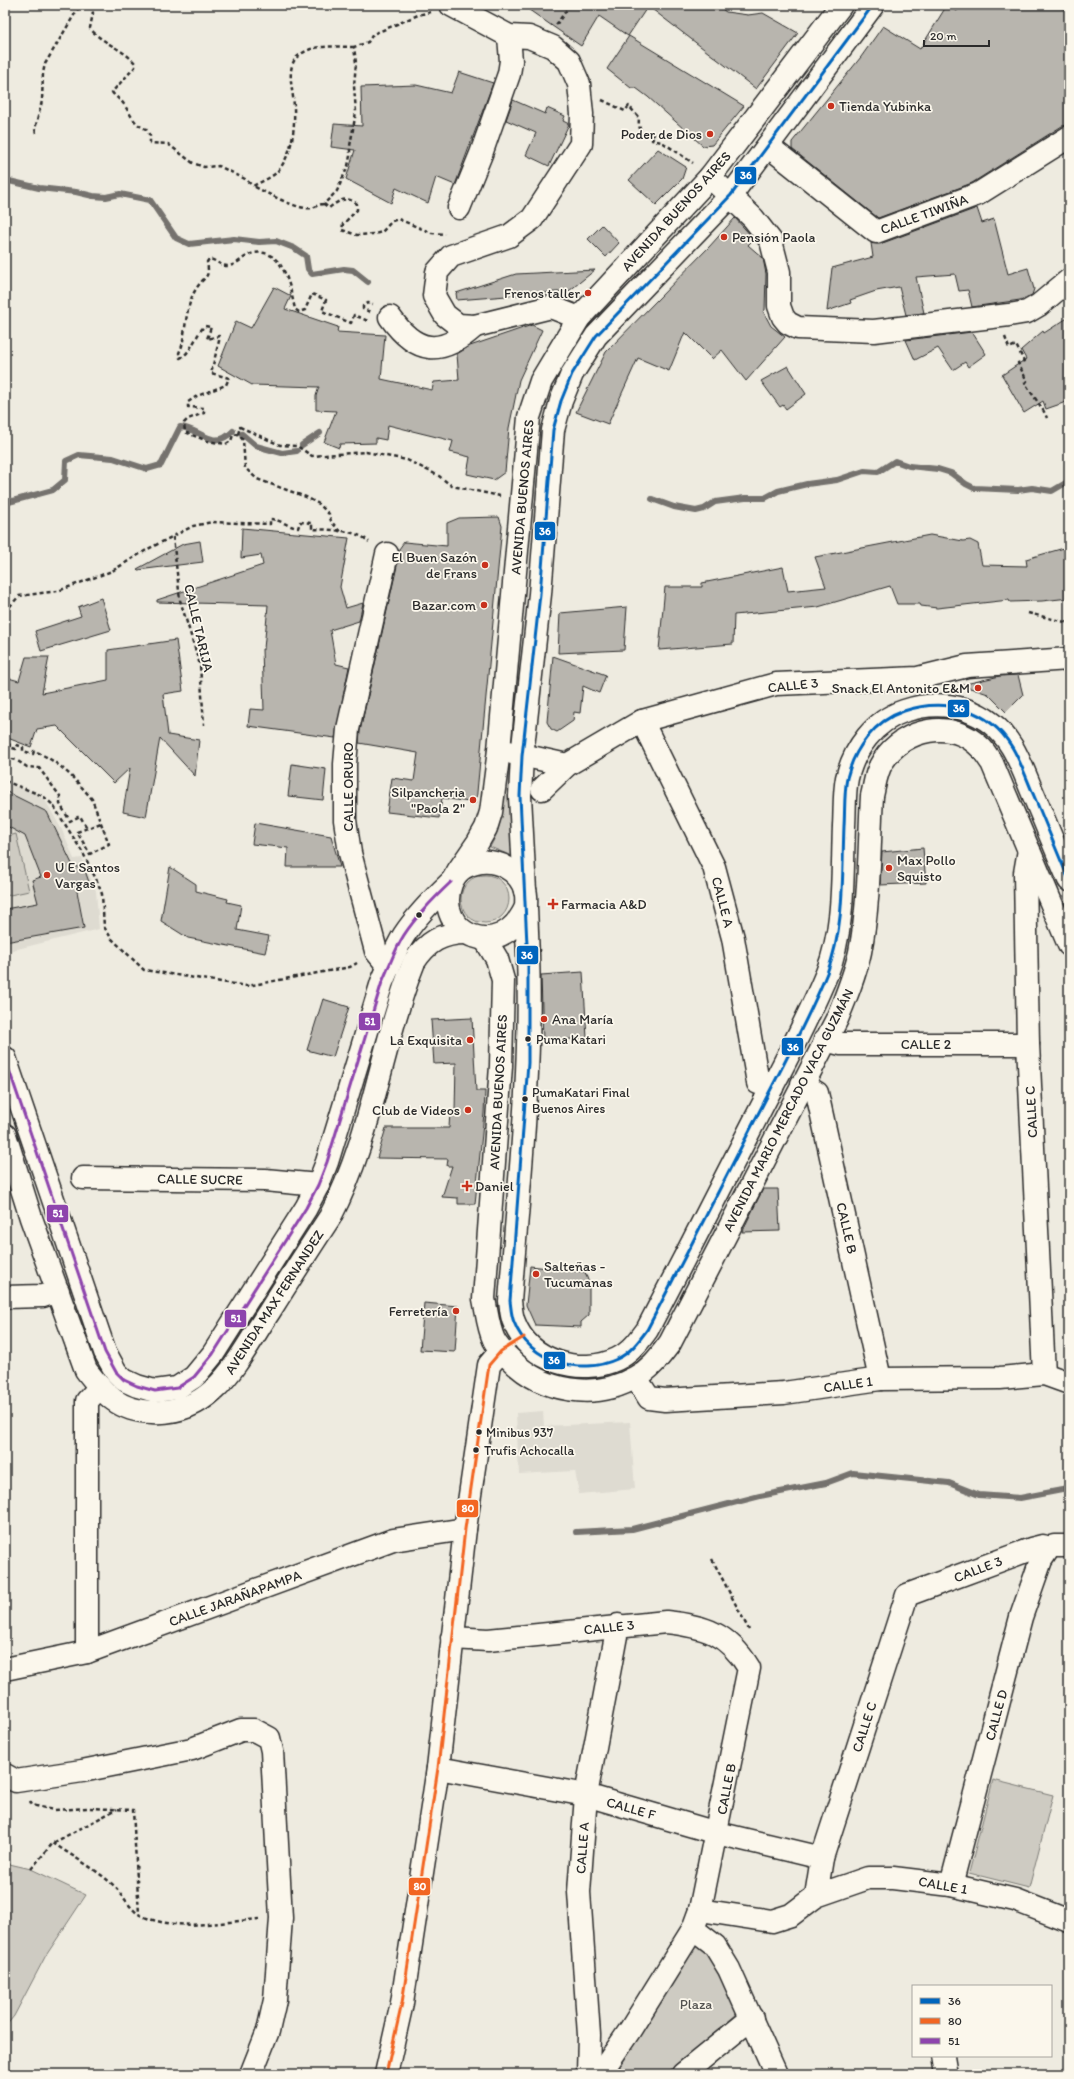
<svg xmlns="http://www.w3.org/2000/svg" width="1074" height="2079" viewBox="0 0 1074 2079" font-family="Itim,sans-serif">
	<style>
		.built { fill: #dedbd1 }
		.green { fill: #cecbc2; stroke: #7c7b76 }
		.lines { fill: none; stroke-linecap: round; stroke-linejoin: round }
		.stream { stroke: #74726e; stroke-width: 6 }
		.building { fill: #b8b5ae; stroke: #2b2b2b }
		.minor-casing { stroke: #2b2b2b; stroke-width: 25 }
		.tertiary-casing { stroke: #2b2b2b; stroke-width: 25 }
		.secondary-casing { stroke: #2b2b2b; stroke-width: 25 }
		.primary-casing { stroke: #2b2b2b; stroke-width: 25 }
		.path { stroke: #2b2b2b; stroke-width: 2.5; stroke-dasharray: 4 3; stroke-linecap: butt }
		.minor { stroke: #fbf7ec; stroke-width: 22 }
		.tertiary { stroke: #fbf7ec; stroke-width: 22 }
		.secondary { stroke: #fbf7ec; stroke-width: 22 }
		.primary { stroke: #fbf7ec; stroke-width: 22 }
		.bus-1-casing { stroke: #fbf7ec; stroke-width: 6 }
		.bus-2-casing { stroke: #fbf7ec; stroke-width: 6 }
		.bus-3-casing { stroke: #fbf7ec; stroke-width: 6 }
		.bus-1 { stroke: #0065bd; stroke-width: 3 }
		.bus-2 { stroke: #f26522; stroke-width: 3 }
		.bus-3 { stroke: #8e44ad; stroke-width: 3 }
		.poi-dot { fill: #c8321e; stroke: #fbf7ec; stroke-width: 1.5 }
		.bus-dot { fill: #2b2b2b; stroke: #fbf7ec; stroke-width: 1.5 }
		.labels { text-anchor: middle; stroke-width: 3.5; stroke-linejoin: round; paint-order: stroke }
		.bus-label { font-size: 13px; fill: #2b2b2b; stroke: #fbf7ec; text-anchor: start }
		.poi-label { font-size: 14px; fill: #2b2b2b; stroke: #fbf7ec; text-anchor: end }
		.street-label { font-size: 14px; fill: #2b2b2b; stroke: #fbf7ec }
		.park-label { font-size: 14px; fill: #545351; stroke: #fbf7ec }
		.line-badge { stroke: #fbf7ec; stroke-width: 1.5 }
		.badge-label { font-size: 11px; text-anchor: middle; font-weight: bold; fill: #fff }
	</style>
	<rect width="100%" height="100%" fill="#eeebe0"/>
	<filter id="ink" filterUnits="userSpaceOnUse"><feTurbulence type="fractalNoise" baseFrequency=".025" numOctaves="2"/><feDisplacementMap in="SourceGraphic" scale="8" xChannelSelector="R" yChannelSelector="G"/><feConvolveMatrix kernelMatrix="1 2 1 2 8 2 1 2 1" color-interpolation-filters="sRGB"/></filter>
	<g filter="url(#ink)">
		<g class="built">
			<path d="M5,783L34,792L45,800L62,830L74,859L82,858L96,891L99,929L5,952Z"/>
			<path d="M543,1411L544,1426L630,1422L635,1489L579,1494L575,1471L519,1474L516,1413Z"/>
		</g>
		<g class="green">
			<path d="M507,769L512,770L514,855L512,856L490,847C504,824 504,796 507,769Z"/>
			<path d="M16,834L29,891L5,896V837Z"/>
			<circle cx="485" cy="899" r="24"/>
			<path d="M993,1780L1053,1795L1029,1888L969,1873Z"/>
			<path d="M5,1863L31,1869L86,1895L45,1957L14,2016L5,2027Z"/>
			<path d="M696,1945L706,1950L738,2013L666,2074H616L685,1959Z"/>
		</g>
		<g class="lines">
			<g class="stream">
				<path d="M5,180L39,188L76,192L93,196L106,197L120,194L150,200L176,238L189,244L234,239L259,242L276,241L294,248L306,256L308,269L312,274L344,269L353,270L368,282"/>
				<path d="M242,434L256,446L282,453L297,451"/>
				<path d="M302,445L320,433"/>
				<path d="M652,499L674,507L696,511L704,509L715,502L745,498H765L778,491L807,484L837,480L864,471L878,472L895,461L909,466L938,469L951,473L966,484L974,488L1018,490L1032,488L1052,491L1069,481"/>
				<path d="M5,503L53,490L65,480L66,461L79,455L113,458L147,469L161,465L180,427C200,428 213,452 233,431"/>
				<path d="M576,1532L632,1529L760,1496L826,1483L853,1473L949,1483L979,1495L1020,1498L1062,1490L1069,1485"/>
			</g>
		</g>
		<g class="building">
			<path d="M522,5H716L726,12L748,15L763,13L798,33L756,89L648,6L628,36L599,16L581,46Z"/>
			<path d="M947,5L957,11L960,5H1056L1069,12V125L1062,126L972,183L878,218L792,149V142L861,57L883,26L920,49Z"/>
			<path d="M629,36L744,106L712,145L703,146L648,97L636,88H631L607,69Z"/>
			<path d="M459,72L493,83L455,185L436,177L428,203L396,188L391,203L346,179L355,150L331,147L334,124L362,126L361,87L416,85L451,93Z"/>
			<path d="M513,100L545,114L547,108L565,116L563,121L569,124L549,166L526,155L536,133L506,120Z"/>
			<path d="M658,149L686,167L682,179L656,205L629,180Z"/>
			<path d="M977,208L982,223L994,219L1008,274L1028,268L1034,289L1032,295L1020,300L972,307L968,290L959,291L955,274L916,277L924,313L906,315L899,287L876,291L850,300L851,303L827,311L832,268L873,257L871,243L880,244Z"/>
			<path d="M735,218L754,239L748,245L763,258L766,274L765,310L763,311L771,326L785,337L746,381L722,350L712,359L685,332L669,371L638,358L608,424L576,412L606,352L709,247Z"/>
			<path d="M602,225L619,243L606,257L588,239Z"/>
			<path d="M595,270L569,291L457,300L456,293L516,274Z"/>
			<path d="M274,287L291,296L285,309L338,327L337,332L385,335L381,379L432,390L434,382L459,380L457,354L470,346L532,325L542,330L519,380L509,428L505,472L494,480L467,474L470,457L450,452L453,441L388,425L386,440L376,438V443L340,444L339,448L324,442L336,411L316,410V396L319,387L252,385L218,366L236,321L251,328Z"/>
			<path d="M1069,317V401L1046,409L1043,401L1024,413L1002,375L1026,359L1021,350L1043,331L1044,333Z"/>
			<path d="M972,332L986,354L968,367L965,362L953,370L938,348L915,360L906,340Z"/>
			<path d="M788,366L806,394L786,409L783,405L780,407L761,381Z"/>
			<path d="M499,517L502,526L476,803L442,798L439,818L387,812L392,778L414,781L418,753L359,743L360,731L399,557V549L404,542L447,546V523L459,518Z"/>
			<path d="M242,528L349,538L340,587L346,608L363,603L359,621L330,630L336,664L349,667L335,738L248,726L250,709L264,710L262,649H264L268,605L157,602V600L263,565L261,555L241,558Z"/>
			<path d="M930,535L963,541L970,540L978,544L982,565L1027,566L1026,559L1064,548L1066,560H1069V598L1042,601L1010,602L1009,600L937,608L921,606L920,604H897L890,586L818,607L734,615L733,644L659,650L665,587H702V583L783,567L788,591L826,587L815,557Z"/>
			<path d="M200,541L203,562L138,570L137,569L183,544Z"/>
			<path d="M101,598L111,630L41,651L35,631L81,616L78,607Z"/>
			<path d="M627,607L624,650L558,653L560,613Z"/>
			<path d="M176,640L183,691L163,694L168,735L199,740L195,776L160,738L146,817L123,812L130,768L114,783L57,726L37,729L31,747L5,737V677L19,681L26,657H49L42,693L108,680V650Z"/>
			<path d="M553,656L606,675L599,693L583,686L580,713L574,712L573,721L557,732L551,729L547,722Z"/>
			<path d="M1018,675L1023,695L1006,712L988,694L961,685L1000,676Z"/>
			<path d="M292,764L326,769L323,800L288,796Z"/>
			<path d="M5,791L47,812L74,868L83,865L89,882L76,886L84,928L5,942V909L38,903L32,880L41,877L25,836L5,825Z"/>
			<path d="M255,823L331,836L340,867H287L288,848L252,844Z"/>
			<path d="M923,848L926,883L880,885L882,852Z"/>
			<path d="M170,867L196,884V891L228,899L227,902L241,905L237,930L269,936L265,953L188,938L161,921Z"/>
			<path d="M583,972L587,1038L543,1041L541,975Z"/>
			<path d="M323,999L349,1007L333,1057L307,1050Z"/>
			<path d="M472,1018L476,1091H485L484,1113L475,1204H458V1198L442,1197L452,1166H447L448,1159L377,1158L386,1128H449L450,1111H455L456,1063L434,1064L431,1020Z"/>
			<path d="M763,1189H778L780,1231L742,1232Z"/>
			<path d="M530,1266L585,1272L589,1283V1315L581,1322V1327L535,1325L526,1305Z"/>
			<path d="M424,1303L458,1306L455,1352L420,1350Z"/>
		</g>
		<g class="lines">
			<defs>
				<g id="minor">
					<path d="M451,5L509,36L529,37L553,47L569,61L579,84L582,114L581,144L532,219L509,236L451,256L437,272L434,296L445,315L458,325L475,326L551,307L579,318"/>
					<path d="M768,146L876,232L978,194L1069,137"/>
					<path d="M710,177L753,218L771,241L779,272V306L783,317L788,323L798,328L874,331L1009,315L1027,312L1039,305L1069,280"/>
					<path d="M459,208L481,154L509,74L511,61L509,36"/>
					<path d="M390,317C416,354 441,357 475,326"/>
					<path d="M387,554L348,729L345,764V820L350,853L376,951L389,967"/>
					<path d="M642,721L714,867L733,938L758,1083L772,1088"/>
					<path d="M499,750L567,765"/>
					<path d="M542,789L567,765L642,721L776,684L918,678L967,666L1069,659"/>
					<path d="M1029,850L1025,873L1028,1044L1044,1374"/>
					<path d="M825,1040L841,1044H1028"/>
					<path d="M802,1084L817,1093L880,1379"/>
					<path d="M83,1178L265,1180L318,1185"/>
					<path d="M5,1297L43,1296L58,1291"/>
					<path d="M636,1378L649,1398L665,1400L784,1393L880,1379L1000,1378L1044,1374L1069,1383"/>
					<path d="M452,1638L488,1640L666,1622C704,1626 728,1633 749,1668L700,1910L693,1929L630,2030L600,2074"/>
					<path d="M87,1652V1401L99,1388"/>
					<path d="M5,1669L87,1652L393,1540L465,1529"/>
					<path d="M438,1768L586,1795L717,1833L822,1858"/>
					<path d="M5,1775L16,1781L82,1771L192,1749L241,1730H254L269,1738L272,1751L281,1918L275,2000L268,2031L251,2074"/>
					<path d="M951,1885L1021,1617L1041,1560L1049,1548L1054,1546H1069"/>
					<path d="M816,1896L868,1878H893L951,1885L1015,1900L1069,1921"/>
					<path d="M700,1910L772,1921L791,1915L816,1896L822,1858L907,1595L1031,1549L1043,1546L1049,1548"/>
					<path d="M693,1929L715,1946L729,1969L776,2074"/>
					<path d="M943,2056L946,2074"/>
					<path d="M588,2074L589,2035L579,1892L586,1795L618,1625"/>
					<path d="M683,2074L752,2018"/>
				</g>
				<path id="tertiary" d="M386,2074L402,2003L438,1768L465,1529L489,1365L501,1351"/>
				<g id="secondary">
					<path d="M458,871L478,842L486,828L491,812L499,750L529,417L541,381L579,318L710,177L841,5"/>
					<path d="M525,891L520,796L522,756L540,594L553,430L561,401L572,374L596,336L731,195L873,5"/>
				</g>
				<g id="primary">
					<path d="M526,907C500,965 433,933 451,884C456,871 464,866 476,863C496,858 519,870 525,890C527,895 526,903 526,909C527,924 527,939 528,954C532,1070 519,1186 510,1301C511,1307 511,1315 514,1322C529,1362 581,1376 617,1359C630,1353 639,1341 647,1330C684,1259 721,1187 757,1116C781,1069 807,1022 827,973C845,927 842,875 844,826C845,810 844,793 847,778C854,749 874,721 904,711C945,697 989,709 1012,747C1021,762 1027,780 1034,796C1046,824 1057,852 1069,880"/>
					<path d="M485,939L497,959L503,980L501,1066L484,1299C487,1313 488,1327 494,1340C498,1348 504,1353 510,1359C542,1392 595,1401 636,1377C651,1369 660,1356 670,1343L837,1019C846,997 855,975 860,952C870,901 869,847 872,796C875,784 876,771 883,761C904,728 952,718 981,748C985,752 988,758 992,763L1069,945"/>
					<path d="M5,1058L105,1352L116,1372L124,1380L137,1386L155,1391L177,1388L194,1377L213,1354L306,1208L318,1185L327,1162L382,982C389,967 395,949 404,935C417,915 434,898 451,882"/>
					<path d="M5,1135L31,1218L86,1370C105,1395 119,1411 152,1412C215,1416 239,1357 269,1312C289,1280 309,1249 330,1217C372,1138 381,1045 414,962C427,942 442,933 466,933"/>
				</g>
			</defs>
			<use href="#minor" class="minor-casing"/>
			<use href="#tertiary" class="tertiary-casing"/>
			<use href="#secondary" class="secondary-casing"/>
			<use href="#primary" class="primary-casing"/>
			<g class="path">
				<path d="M82,5L90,6L93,13L90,28C101,43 122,48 135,63V67L112,92C115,97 120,99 123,103C130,113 134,125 146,129L150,136V143L168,144L193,163L204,167L219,166L245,179L253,186"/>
				<path d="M431,12L418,15L383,30L373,34L368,42L354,47L356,63L354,86L356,112L350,146V156L348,166L337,191L324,204L329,208C338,201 347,195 357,204V210L343,224L342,230L357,235L375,234L382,232L392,221L398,219L432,233L445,234"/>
				<path d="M556,25L570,5"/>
				<path d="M602,100L625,111L629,106L639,118C638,127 640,131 647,137L650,132L655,136L652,140L662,142L693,163"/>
				<path d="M36,133L35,129L42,101L43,73L45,64L80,5"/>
				<path d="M324,204C318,204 316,207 312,208C299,211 265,192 253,186C260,182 271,178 277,172C292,155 295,130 294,108C294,93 285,69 297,57C312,43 336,47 354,47"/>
				<path d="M370,312L363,309V306L368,303L373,304"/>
				<path d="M1005,337L1009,348L1016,345L1024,361L1018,363L1027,381L1025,383C1032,395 1042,406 1047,418"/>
				<path d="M238,434L240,427L280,445L297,446L312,456L366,452L407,460L439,476L452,486L500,496"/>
				<path d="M340,532L331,521L329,514L319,504L306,497L257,479L245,468L243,440L238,434L233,435L231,441L226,444L207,441L185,432L184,423L188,419L204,413V408L188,407V402L197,396L226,385L229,378L211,373L219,341V336L207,339L211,327L205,326C196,333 192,353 180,358L179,353L182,346C186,327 186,302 198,286C206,275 210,278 207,262L209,259C217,260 221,267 229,266C239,264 244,255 254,253C285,248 290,289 295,309L299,312L305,310L312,294L326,300L322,311L351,323L354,315L368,321L369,320"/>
				<path d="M173,537L180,600L200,665L204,725"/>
				<path d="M5,612L19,596L58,591L112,571L148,549L193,526L212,522L270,524V519C282,520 286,526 298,528L300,522L312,523V529C330,530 356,529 369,542"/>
				<path d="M1028,613L1069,623"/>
				<path d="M5,740L10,742L9,747L16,749L17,745L23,747V751L33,754L34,751C59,761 75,779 92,799L93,802L109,844L90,854L77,832L101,823"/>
				<path d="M5,757L16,760L27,767L39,768L60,796V804L70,821L80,816L87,828"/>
				<path d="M5,781L43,796L53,805L83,853L98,883L102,894L104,927L112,939L144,970L247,986L350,967L357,963"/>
				<path d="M712,1559L749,1630"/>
				<path d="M30,1801L32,1805L54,1810L89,1808L133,1810L139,1914"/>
				<path d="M53,1843C72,1856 94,1868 111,1883C122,1892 128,1908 140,1915C175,1932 221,1922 259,1919"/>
				<path d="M31,1869L53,1843L117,1809"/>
			</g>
			<use href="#minor" class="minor"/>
			<use href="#tertiary" class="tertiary"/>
			<use href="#secondary" class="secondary"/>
			<use href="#primary" class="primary"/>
			<defs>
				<path id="bus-1" d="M873,5L731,195L596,336L572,374L561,401L553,430L540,594L522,756L520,796L528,966V1063L510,1301C511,1307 511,1315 514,1322C529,1362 581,1376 617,1359C630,1353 639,1341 647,1330C684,1259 721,1187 757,1116C781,1069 807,1022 827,973C845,927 842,875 844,826C845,810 844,793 847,778C854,749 874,721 904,711C945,697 989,709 1012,747C1021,762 1027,780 1034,796C1046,824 1057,852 1069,880"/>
				<path id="bus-2" d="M386,2074L402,2003L438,1768L465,1529L489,1365L501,1351L524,1337"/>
				<path id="bus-3" d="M5,1058L105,1352L116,1372L124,1380L137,1386L155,1391L177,1388L194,1377L213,1354L306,1208L318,1185L327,1162L382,982C389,967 395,949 404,935C417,915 434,898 451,882"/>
			</defs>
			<use href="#bus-1" class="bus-1-casing"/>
			<use href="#bus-2" class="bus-2-casing"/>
			<use href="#bus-3" class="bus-3-casing"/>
			<use href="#bus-1" class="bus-1"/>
			<use href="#bus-2" class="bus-2"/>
			<use href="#bus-3" class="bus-3"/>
		</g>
	</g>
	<g class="poi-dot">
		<circle cx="831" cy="106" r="4"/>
		<circle cx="710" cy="134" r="4"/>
		<circle cx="724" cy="237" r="4"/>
		<circle cx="588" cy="293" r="4"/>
		<circle cx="485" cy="565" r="4"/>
		<circle cx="484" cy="605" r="4"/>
		<circle cx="978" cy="688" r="4"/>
		<circle cx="473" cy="800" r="4"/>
		<circle cx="889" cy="868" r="4"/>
		<circle cx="47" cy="875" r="4"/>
		<path d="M551 898h4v4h4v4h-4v4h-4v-4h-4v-4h4z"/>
		<circle cx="544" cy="1019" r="4"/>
		<circle cx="470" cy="1040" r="4"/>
		<circle cx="468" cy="1110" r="4"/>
		<path d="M465 1180h4v4h4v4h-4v4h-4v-4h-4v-4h4z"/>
		<circle cx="536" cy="1274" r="4"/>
		<circle cx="456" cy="1311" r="4"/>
	</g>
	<g class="bus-dot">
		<circle cx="419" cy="915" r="3.5"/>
		<circle cx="528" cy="1039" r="3.5"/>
		<circle cx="525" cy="1099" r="3.5"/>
		<circle cx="479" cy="1432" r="3.5"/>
		<circle cx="476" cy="1450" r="3.5"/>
	</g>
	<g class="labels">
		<g class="bus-label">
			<text x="536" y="1044">Puma Katari</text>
			<text x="532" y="1097">PumaKatari Final<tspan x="532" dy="16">Buenos Aires</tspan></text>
			<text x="486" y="1437">Minibus 937</text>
			<text x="484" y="1455">Trufis Achocalla</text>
		</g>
		<g class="poi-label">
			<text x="839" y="111" text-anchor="start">Tienda Yubinka</text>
			<text x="702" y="139">Poder de Dios</text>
			<text x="732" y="242" text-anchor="start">Pensión Paola</text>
			<text x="580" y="298">Frenos taller</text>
			<text x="477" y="562">El Buen Sazón<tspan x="477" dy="16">de Frans</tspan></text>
			<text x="476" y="610">Bazar.com</text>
			<text x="970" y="693">Snack El Antonito E&amp;M</text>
			<text x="465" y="797">Silpancheria<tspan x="465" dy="16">"Paola 2"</tspan></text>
			<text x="897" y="865" text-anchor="start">Max Pollo<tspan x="897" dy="16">Squisto</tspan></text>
			<text x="55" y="872" text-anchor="start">U E Santos<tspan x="55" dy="16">Vargas</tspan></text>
			<text x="561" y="909" text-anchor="start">Farmacia A&amp;D</text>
			<text x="552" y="1024" text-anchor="start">Ana María</text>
			<text x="462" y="1045">La Exquisita</text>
			<text x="460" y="1115">Club de Videos</text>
			<text x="475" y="1191" text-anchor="start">Daniel</text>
			<text x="544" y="1271" text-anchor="start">Salteñas -<tspan x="544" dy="16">Tucumanas</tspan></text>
			<text x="448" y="1316">Ferretería</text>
		</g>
		<g class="street-label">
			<text transform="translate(676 211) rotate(-48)" y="5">AVENIDA BUENOS AIRES</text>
			<text transform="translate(924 214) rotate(-20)" y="5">CALLE TIWIÑA</text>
			<text transform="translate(522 497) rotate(-85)" y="5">AVENIDA BUENOS AIRES</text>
			<text transform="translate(199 628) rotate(77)" y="5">CALLE TARIJA</text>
			<text transform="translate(793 685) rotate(-6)" y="5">CALLE 3</text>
			<text transform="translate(348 787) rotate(-90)" y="5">CALLE ORURO</text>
			<text transform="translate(723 902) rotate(75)" y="5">CALLE A</text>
			<text x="926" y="1049">CALLE 2</text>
			<text transform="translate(498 1092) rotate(-87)" y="5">AVENIDA BUENOS AIRES</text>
			<text transform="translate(788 1110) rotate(-63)" y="5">AVENIDA MARIO MERCADO VACA GUZMÁN</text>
			<text transform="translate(1031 1112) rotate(-93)" y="5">CALLE C</text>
			<text transform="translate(200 1179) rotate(1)" y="5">CALLE SUCRE</text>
			<text transform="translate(847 1228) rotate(77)" y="5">CALLE B</text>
			<text transform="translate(274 1302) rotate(-57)" y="5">AVENIDA MAX FERNANDEZ</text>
			<text transform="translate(848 1384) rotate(-8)" y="5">CALLE 1</text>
			<text transform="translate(978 1569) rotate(-21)" y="5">CALLE 3</text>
			<text transform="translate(235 1598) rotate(-20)" y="5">CALLE JARAÑAPAMPA</text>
			<text transform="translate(609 1627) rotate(-6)" y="5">CALLE 3</text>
			<text transform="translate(996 1715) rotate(-75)" y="5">CALLE D</text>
			<text transform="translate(864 1727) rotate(-72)" y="5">CALLE C</text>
			<text transform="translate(726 1789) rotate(-79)" y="5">CALLE B</text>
			<text transform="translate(631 1808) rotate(16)" y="5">CALLE F</text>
			<text transform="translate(582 1848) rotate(-86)" y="5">CALLE A</text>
			<text transform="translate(943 1885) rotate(10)" y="5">CALLE 1</text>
		</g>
		<g class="park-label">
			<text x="696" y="2009">Plaza</text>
		</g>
	</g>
	<g class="line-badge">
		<rect x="734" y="166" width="23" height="19" rx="4" fill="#0065bd"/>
		<rect x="534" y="521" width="22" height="20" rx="4" fill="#0065bd"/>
		<rect x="947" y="699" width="23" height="19" rx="4" fill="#0065bd"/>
		<rect x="516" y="945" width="23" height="20" rx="4" fill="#0065bd"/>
		<rect x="358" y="1012" width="23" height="19" rx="4" fill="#8e44ad"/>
		<rect x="781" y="1037" width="23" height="19" rx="4" fill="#0065bd"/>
		<rect x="46" y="1204" width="23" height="19" rx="4" fill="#8e44ad"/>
		<rect x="224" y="1309" width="23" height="19" rx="4" fill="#8e44ad"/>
		<rect x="543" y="1351" width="23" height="19" rx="4" fill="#0065bd"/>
		<rect x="456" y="1499" width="23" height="19" rx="4" fill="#f26522"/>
		<rect x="408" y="1877" width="23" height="19" rx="4" fill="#f26522"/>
	</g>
	<g class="badge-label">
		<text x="746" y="179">36</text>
		<text x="545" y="535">36</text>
		<text x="959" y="712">36</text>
		<text x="527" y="959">36</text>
		<text x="370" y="1025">51</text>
		<text x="793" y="1051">36</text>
		<text x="58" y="1217">51</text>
		<text x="236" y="1322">51</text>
		<text x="554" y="1364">36</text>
		<text x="468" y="1512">80</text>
		<text x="420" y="1890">80</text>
	</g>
	<rect width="1074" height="2079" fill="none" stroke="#fbf7ec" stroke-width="20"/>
	<rect x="10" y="10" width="1054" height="2059" fill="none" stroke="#2b2b2b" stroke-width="1.5" filter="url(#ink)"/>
	<rect x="912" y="1985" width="140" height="72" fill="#fbf7ec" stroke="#a8a59f"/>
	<rect x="920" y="1998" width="20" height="6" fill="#0065bd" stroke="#a8a59f"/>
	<text x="948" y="2005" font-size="12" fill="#2b2b2b">36</text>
	<rect x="920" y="2018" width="20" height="6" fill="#f26522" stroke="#a8a59f"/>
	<text x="948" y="2025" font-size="12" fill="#2b2b2b">80</text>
	<rect x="920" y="2038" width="20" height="6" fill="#8e44ad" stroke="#a8a59f"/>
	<text x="948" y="2045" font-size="12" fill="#2b2b2b">51</text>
	<path d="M924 40v6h65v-6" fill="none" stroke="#2b2b2b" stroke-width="2"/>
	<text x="930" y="40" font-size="12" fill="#2b2b2b" stroke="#fbf7ec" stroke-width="3" paint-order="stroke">20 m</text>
</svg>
